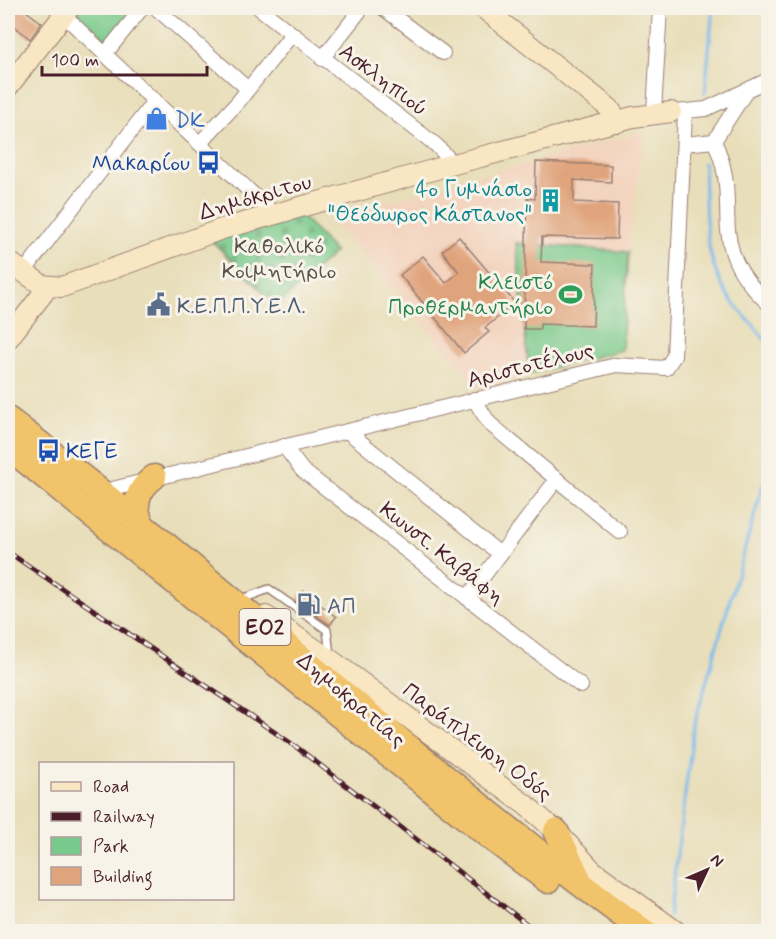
<svg xmlns="http://www.w3.org/2000/svg" width="776" height="939" viewBox="0 0 776 939" font-family="Mynerve,sans-serif">
	<style>
		.built { fill: #f3d4bf }
		.green { fill: #78c98b; stroke: #61745b; stroke-width: 1.5 }
		.cemetery { fill: url(#cemetery-stones); stroke: #61745b; stroke-width: 1.5 }
		.lines { fill: none; stroke-linecap: round; stroke-linejoin: round }
		.stream { stroke: #78baed; stroke-width: 3 }
		.building { fill: #e0a47d }
		.lane-casing { stroke: #997e72; stroke-width: 10 }
		.street-casing { stroke: #997e72; stroke-width: 16 }
		.secondary-casing { stroke: #997e72; stroke-width: 22 }
		.highway-casing { stroke: #997e72; stroke-width: 27 }
		.lane { stroke: #fff; stroke-width: 7 }
		.street { stroke: #fff; stroke-width: 14 }
		.secondary { stroke: #f9e7c3; stroke-width: 20 }
		.highway { stroke: #f1c36a; stroke-width: 24 }
		.rail-casing { stroke: #4a1f2b; stroke-width: 5 }
		.rail { stroke: #f7f3e8; stroke-width: 3; stroke-dasharray: 9; stroke-linecap: butt }
		.labels { text-anchor: middle; stroke-width: 6; stroke-linejoin: round; paint-order: stroke }
		.shield { fill: #f7f3e8; stroke: #7e5f64; stroke-width: 1.5 }
		.shield-label { font-size: 21px; font-weight: bold; fill: #4a1f2b }
		.street-label { font-size: 22px; fill: #4a1f2b; stroke: #f7f3e8 }
		.shop-label { font-size: 22px; fill: #366cbe; stroke: #f7f3e8; text-anchor: start }
		.transit-label { font-size: 22px; fill: #164399; stroke: #f7f3e8; text-anchor: end }
		.culture-label { font-size: 22px; fill: #0d838f; stroke: #f7f3e8; text-anchor: end }
		.park-label { font-size: 22px; fill: #585248; stroke: #f7f3e8 }
		.leisure-label { font-size: 22px; fill: #27864d; stroke: #f7f3e8; text-anchor: end }
		.service-label { font-size: 22px; fill: #4e5e75; stroke: #f7f3e8; text-anchor: start }
	</style>
	<defs>
		<pattern id="cemetery-stones" width="16" height="16" patternUnits="userSpaceOnUse" patternTransform="scale(1.5)"><rect width="16" height="16" fill="#78c98b"/><path d="M2 7V4a2 2 0 0 1 4 0v3zM10 15v-3a2 2 0 0 1 4 0v3z" fill="#69ac78"/></pattern>
	</defs>
	<rect width="100%" height="100%" fill="#f7f3e8"/>
	<filter id="ink" filterUnits="userSpaceOnUse"><feTurbulence type="fractalNoise" baseFrequency=".0167" numOctaves="2"/><feDisplacementMap in="SourceGraphic" scale="12" xChannelSelector="R" yChannelSelector="G"/><feConvolveMatrix kernelMatrix="1 2 1 2 8 2 1 2 1" color-interpolation-filters="sRGB"/></filter>
	<filter id="wash" filterUnits="userSpaceOnUse"><feTurbulence type="fractalNoise" baseFrequency=".008" numOctaves="4" result="noise"/><feDisplacementMap in="SourceGraphic" scale="24" xChannelSelector="R" yChannelSelector="G"/><feGaussianBlur stdDeviation="1.35" result="paint"/><feColorMatrix in="noise" values="0 0 0 0 0 0 0 0 0 0 0 0 0 0 0 0 0 1.4 0 .05"/><feComposite in="paint" operator="in"/></filter>
	<g filter="url(#wash)">
		<rect width="100%" height="100%" fill="#e8deb9"/>
		<path class="built" d="M644,131L628,252L516,243L529,374L482,392L330,217Z"/>
		<g class="green">
			<path d="M82,8H133L107,41L77,13Z"/>
			<path d="M516,243L628,252L622,350L529,374Z"/>
		</g>
		<path class="cemetery" d="M300,214L335,252L277,306L212,241Z"/>
		<g class="lines">
			<g class="stream">
				<path d="M705,93L713,8"/>
				<path d="M704,163C706,207 702,256 727,294C739,312 756,326 768,344"/>
				<path d="M669,916L694,725L768,468"/>
			</g>
		</g>
		<g id="blocks">
			<g class="building">
				<path d="M13,8H22L42,23L30,39L8,21V14Z"/>
				<path d="M536,162L611,165V182L574,180V202L618,204L617,239L542,237L541,262L595,264L593,326L540,324V329H524L527,198L535,199Z"/>
				<path d="M459,237L515,303L485,328L489,332L464,353L400,275L423,256L446,283L459,272L442,251Z"/>
				<path d="M303,591L336,617L330,625L296,601Z"/>
			</g>
		</g>
	</g>
	<g filter="url(#ink)">
		<use href="#blocks" fill-opacity="0" stroke="#997e72" stroke-width="1.5"/>
		<g class="lines">
			<defs>
				<path id="lane" d="M242,599L269,589L327,630L330,655"/>
				<g id="street">
					<path d="M56,8L275,215"/>
					<path d="M156,8L248,89"/>
					<path d="M259,8L436,145L454,164"/>
					<path d="M383,8L443,53"/>
					<path d="M106,53L142,8"/>
					<path d="M322,59L362,8"/>
					<path d="M654,112L660,8"/>
					<path d="M676,112L706,109L768,80"/>
					<path d="M714,141C745,205 701,242 768,303"/>
					<path d="M200,143L238,102L292,34"/>
					<path d="M684,144L714,141L745,93"/>
					<path d="M23,273L155,100"/>
					<path d="M474,399L489,423L620,532"/>
					<path d="M347,431L500,554"/>
					<path d="M284,446L302,470L581,686"/>
					<path d="M100,492L616,365L666,368L674,356L685,113"/>
					<path d="M467,598L557,479"/>
				</g>
				<g id="secondary">
					<path d="M483,8L609,108L618,122"/>
					<path d="M8,87L69,8"/>
					<path d="M8,261L42,285L62,287L222,229L454,164L633,117L671,112"/>
					<path d="M8,339L48,287"/>
					<path d="M266,616L331,660L527,806L556,831L592,870L677,932"/>
				</g>
				<g id="highway">
					<path d="M8,419C225,584 424,772 645,932"/>
					<path d="M8,447L492,839L548,881"/>
					<path d="M143,527C133,506 135,492 154,477"/>
					<path d="M556,831L580,881"/>
				</g>
			</defs>
			<use href="#lane" class="lane-casing"/>
			<use href="#street" class="street-casing"/>
			<use href="#secondary" class="secondary-casing"/>
			<use href="#highway" class="highway-casing"/>
			<use href="#lane" class="lane"/>
			<use href="#street" class="street"/>
			<use href="#secondary" class="secondary"/>
			<use href="#highway" class="highway"/>
			<defs>
				<path id="rail" d="M8,552L295,746L537,932"/>
			</defs>
			<use href="#rail" class="rail-casing"/>
			<use href="#rail" class="rail"/>
		</g>
	</g>
	<defs>
		<symbol id="shop-bare" viewBox="-9 -9 18 18"><path d="M-5-2.5h2.3a2.7 3.5 0 0 1 5.4 0H5L5.5 6h-11ZM-1.5-2.5h3a1.5 2.3 0 0 0-3 0Z" fill="#3f7fe0" stroke="#f7f3e8" stroke-width="2.5" paint-order="stroke"/></symbol>
		<symbol id="bus-bare" viewBox="-9 -9 18 18"><path d="M-5-6H5V4H4V6H2V4H-2V6H-4V4H-5ZM-3.5-4V0h7V-4ZM-3.5 1.2v1.5H-2V1.2ZM2 1.2v1.5H3.5V1.2Z" fill="#1a4fb4" stroke="#f7f3e8" stroke-width="2.5" paint-order="stroke"/></symbol>
		<symbol id="building-bare" viewBox="-9 -9 18 18"><path d="M-4-6H4V6H1V3H-1V6H-4ZM-2.5-4.3h1.7v1.8h-1.7ZM.8-4.3h1.7v1.8H.8ZM-2.5-1h1.7V.8h-1.7ZM.8-1h1.7V.8H.8Z" fill="#0f9aa8" stroke="#f7f3e8" stroke-width="2.5" paint-order="stroke"/></symbol>
		<symbol id="stadium-bare" viewBox="-9 -9 18 18"><path d="M0-5a6.5 5 0 1 0 0 10a6.5 5 0 1 0 0-10ZM-3.5-1.8h7v3.6h-7Z" fill="#2e9e5b" stroke="#f7f3e8" stroke-width="2.5" paint-order="stroke"/></symbol>
		<symbol id="civic-bare" viewBox="-9 -9 18 18"><path d="M-.6-6.5H3V-4.5H.6V-3L4-1V1h2V6H-6V1h2V-1L-.6-3ZM-1.2 2.5V6h2.4V2.5Z" fill="#5c6f8a" stroke="#f7f3e8" stroke-width="2.5" paint-order="stroke"/></symbol>
		<symbol id="fuel-bare" viewBox="-9 -9 18 18"><path d="M-5.5-6h7V0h2V4h1.3V-2.5L3-4.5l.8-.8L6-3V5H2.5V1h-1V6h-7ZM-4.2-4.7v3.2H.2V-4.7Z" fill="#5c6f8a" stroke="#f7f3e8" stroke-width="2.5" paint-order="stroke"/></symbol>
	</defs>
	<g fill-rule="evenodd">
		<use href="#shop-bare" x="140" y="102" width="33" height="33"/>
		<use href="#bus-bare" x="192" y="146" width="33" height="33"/>
		<use href="#building-bare" x="534" y="184" width="33" height="33"/>
		<use href="#stadium-bare" x="554" y="278" width="33" height="33"/>
		<use href="#civic-bare" x="142" y="288" width="33" height="33"/>
		<use href="#bus-bare" x="32" y="434" width="33" height="33"/>
		<use href="#fuel-bare" x="292" y="588" width="33" height="33"/>
	</g>
	<g class="labels">
		<rect class="shield" x="239.5" y="609" width="51" height="36" rx="4.5"/>
		<g class="shield-label">
			<text x="265" y="634">ΕΟ2</text>
		</g>
		<g class="street-label">
			<text transform="translate(384 79) rotate(37)" y="8">Ασκληπιού</text>
			<text transform="translate(255 196) rotate(-16)" y="8">Δημόκριτου</text>
			<text transform="translate(530 364) rotate(-14)" y="8">Αριστοτέλους</text>
			<text transform="translate(443 552) rotate(38)" y="8">Κωνστ. Καβάφη</text>
			<text transform="translate(352 699) rotate(40)" y="8">Δημοκρατίας</text>
			<text transform="translate(478 741) rotate(37)" y="8">Παράπλευρη Οδός</text>
		</g>
		<g class="shop-label">
			<text x="175" y="127">DK</text>
		</g>
		<g class="transit-label">
			<text x="190" y="170">Μακαρίου</text>
			<text x="66" y="458" text-anchor="start">ΚΕΓΕ</text>
		</g>
		<g class="culture-label">
			<text x="532" y="196">4ο Γυμνάσιο<tspan x="532" dy="25">"Θεόδωρος Κάστανος"</tspan></text>
		</g>
		<g class="park-label">
			<text x="279" y="253">Καθολικό<tspan x="279" dy="25">Κοιμητήριο</tspan></text>
		</g>
		<g class="leisure-label">
			<text x="553" y="289">Κλειστό<tspan x="553" dy="25">Προθερμαντήριο</tspan></text>
		</g>
		<g class="service-label">
			<text x="177" y="313">Κ.Ε.Π.Π.Υ.Ε.Λ.</text>
			<text x="327" y="613">ΑΠ</text>
		</g>
	</g>
	<rect width="776" height="939" fill="none" stroke="#f7f3e8" stroke-width="30"/>
	<rect x="39" y="762" width="195" height="138" fill="#f7f3e8" stroke="#b29e9c" stroke-width="1.5"/>
	<rect x="51" y="782" width="30" height="9" fill="#f9e7c3" stroke="#b29e9c" stroke-width="1.5"/>
	<text x="93" y="792" font-size="18" fill="#4a1f2b">Road</text>
	<rect x="51" y="812" width="30" height="9" fill="#4a1f2b" stroke="#b29e9c" stroke-width="1.5"/>
	<text x="93" y="822" font-size="18" fill="#4a1f2b">Railway</text>
	<rect x="51" y="837" width="30" height="18" fill="#78c98b" stroke="#b29e9c" stroke-width="1.5"/>
	<text x="93" y="852" font-size="18" fill="#4a1f2b">Park</text>
	<rect x="51" y="867" width="30" height="18" fill="#e0a47d" stroke="#b29e9c" stroke-width="1.5"/>
	<text x="93" y="882" font-size="18" fill="#4a1f2b">Building</text>
	<g transform="translate(707 870) rotate(46)" stroke="#f7f3e8" stroke-width="4.5" paint-order="stroke">
	<path d="M0-4.5L10 22L0 15L-10 22Z" fill="#4a1f2b"/>
	<text y="-9" font-size="16" font-weight="bold" text-anchor="middle" fill="#4a1f2b">N</text>
	</g>
	<path d="M42 66v9h165v-9" fill="none" stroke="#4a1f2b" stroke-width="3"/>
	<text x="51" y="66" font-size="18" fill="#4a1f2b" stroke="#f7f3e8" stroke-width="4.5" paint-order="stroke">100 m</text>
</svg>
